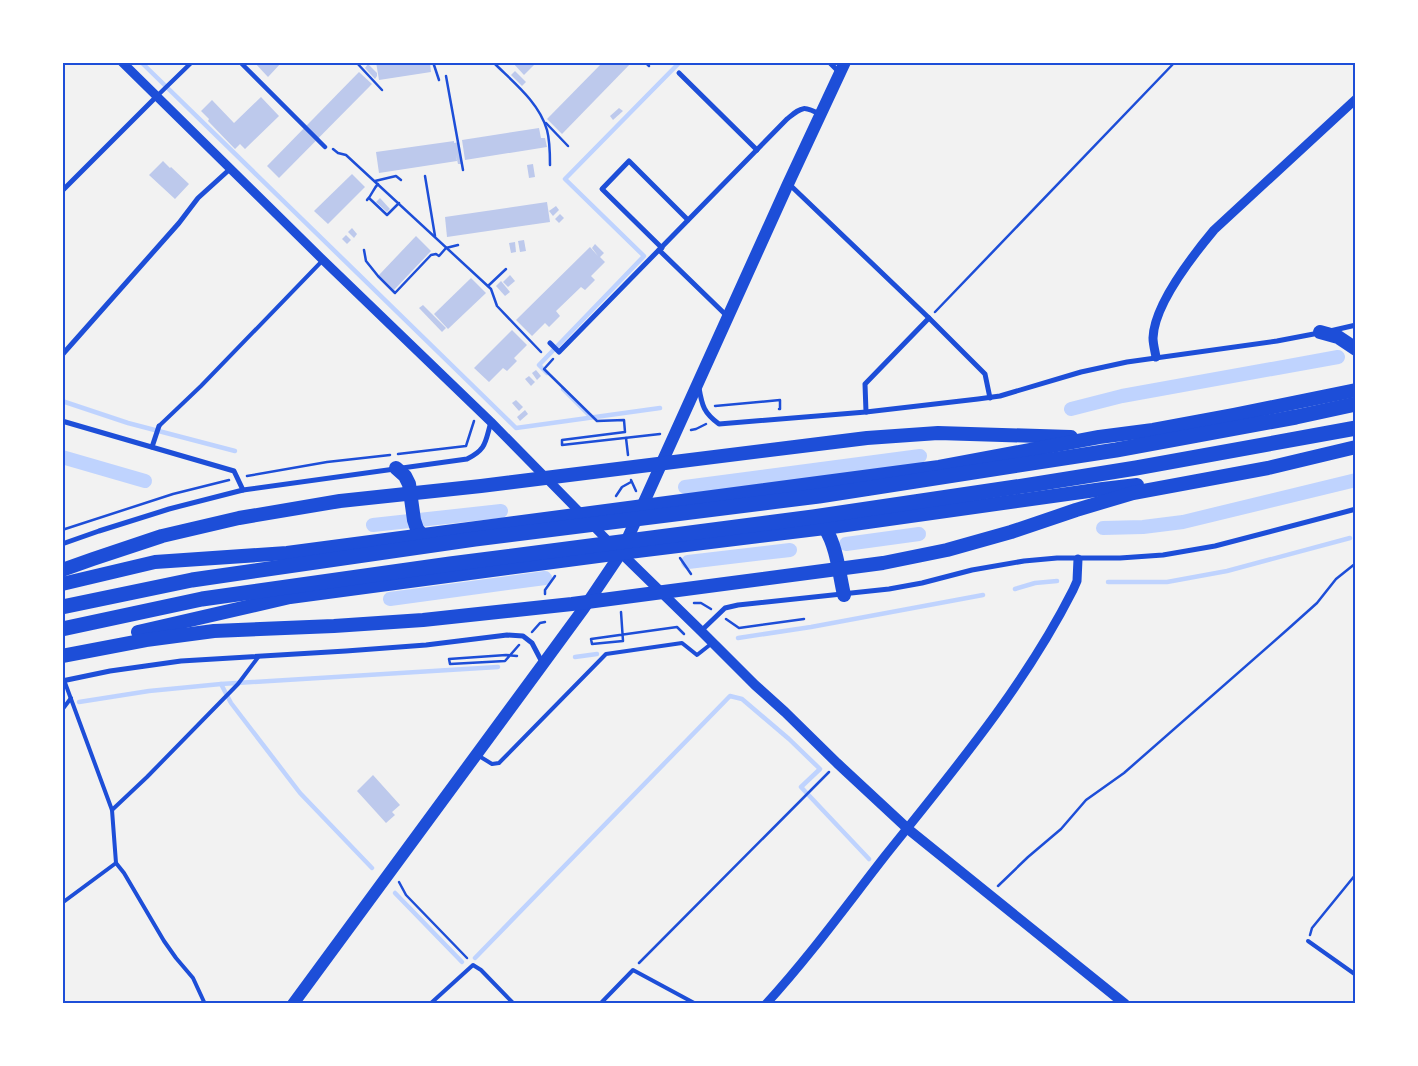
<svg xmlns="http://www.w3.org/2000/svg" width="1418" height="1066" viewBox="0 0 1418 1066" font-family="Signika,sans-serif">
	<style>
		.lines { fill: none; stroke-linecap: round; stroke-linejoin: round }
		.stream { stroke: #bfd3fe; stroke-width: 4.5 }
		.canal { stroke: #bfd3fe; stroke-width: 14 }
		.building { fill: #bdc9ec }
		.path { stroke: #1d4ed8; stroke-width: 2.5 }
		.service { stroke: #1d4ed8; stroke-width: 4 }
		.pedestrian { stroke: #1d4ed8; stroke-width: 4.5 }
		.minor { stroke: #1d4ed8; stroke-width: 5 }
		.tertiary { stroke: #1d4ed8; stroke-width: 9 }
		.secondary { stroke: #1d4ed8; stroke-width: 10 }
		.primary { stroke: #1d4ed8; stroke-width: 12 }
		.trunk { stroke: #1d4ed8; stroke-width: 14 }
		.motorway { stroke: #1d4ed8; stroke-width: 15 }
		.neatline { fill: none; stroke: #1d4ed8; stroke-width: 2 }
	</style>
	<rect width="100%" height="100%" fill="#f2f2f2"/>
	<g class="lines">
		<g class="stream">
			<path d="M141,62L516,428L660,408"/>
			<path d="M547,373L539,365L644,256L565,179L680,62"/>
			<path d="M563,389L591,417"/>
			<path d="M62,401L128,423L235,451"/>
			<path d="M1108,582H1167L1227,571L1350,538"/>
			<path d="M1015,589L1035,583L1057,581"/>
			<path d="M738,638L811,627L983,595"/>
			<path d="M575,657L597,654"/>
			<path d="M221,684L231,703L300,793L372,868"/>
			<path d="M79,702L149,691L221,684L498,667"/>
			<path d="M395,893L462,962"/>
			<path d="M475,958L730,696L742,699L789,739L820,769L801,787L869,859"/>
		</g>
		<g class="canal">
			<path d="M1071,409L1122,396L1338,357"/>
			<path d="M62,457L145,481"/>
			<path d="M685,487L920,456"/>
			<path d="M373,525L501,511"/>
			<path d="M1103,528L1143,527L1183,522L1356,480"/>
			<path d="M846,544L919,534"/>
			<path d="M688,562L790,550"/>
			<path d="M390,599L545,578"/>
		</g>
	</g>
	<g class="building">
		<path d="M254,62H282L268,77Z"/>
		<path d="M376,62H430L431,72L379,80Z"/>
		<path d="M512,62H537L524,75Z"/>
		<path d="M603,62H632L562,134L547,119Z"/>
		<path d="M368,64L377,73V76L375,79L365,68Z"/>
		<path d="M515,71L526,82L522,86L511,75Z"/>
		<path d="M359,72L372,84L279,178L267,166Z"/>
		<path d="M261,97L279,116L245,149L240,144L235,149L208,121L209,119L201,111L212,100L234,123Z"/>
		<path d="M619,108L623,111L613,120L610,116Z"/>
		<path d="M539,128L541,138H545L547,147L465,160L462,140Z"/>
		<path d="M454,141V143L459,142L462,164H458L456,155L457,161L379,173L376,152Z"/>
		<path d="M163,161L170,168L171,167L189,184L175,199L149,175Z"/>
		<path d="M533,164L535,177L529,178L527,165Z"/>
		<path d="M352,174L365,187L328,224L314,211Z"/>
		<path d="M380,198L390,209L387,212L376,202Z"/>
		<path d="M547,202L550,222L447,237L445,217Z"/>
		<path d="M556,206L559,210L553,216L549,211Z"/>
		<path d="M560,214L564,218L559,223L555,219Z"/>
		<path d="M352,228L357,234L354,238L348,232Z"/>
		<path d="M346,235L351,240L347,244L342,239Z"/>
		<path d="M416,236L431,251L394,290L379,275Z"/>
		<path d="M524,240L526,251L520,252L518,241Z"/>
		<path d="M515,242L516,252L511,253L509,243Z"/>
		<path d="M595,244L604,253L600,257L605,262L591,276L595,280L585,290L581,287L556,311L560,316L549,327L545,323L532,336L516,320L590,247L598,256L592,248Z"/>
		<path d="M510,275L515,281L508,287L503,282Z"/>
		<path d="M471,278L486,293L448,329L434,314Z"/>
		<path d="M501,281L510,292L505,296L496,286Z"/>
		<path d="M423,305L446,328L442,332L419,308Z"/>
		<path d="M512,330L527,345L514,358L517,361L507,371L503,368L489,382L474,368Z"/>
		<path d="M536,370L541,376L537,380L532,373Z"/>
		<path d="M529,376L535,382L531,386L525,379Z"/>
		<path d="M516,400L523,407L519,411L512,403Z"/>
		<path d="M525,410L528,414L520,421L517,417Z"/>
		<path d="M373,775L400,805L392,812L395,815L386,823L357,791Z"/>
	</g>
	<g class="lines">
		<g class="path">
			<path d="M356,62L382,90"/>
			<path d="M433,62L439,80"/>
			<path d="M493,62C513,82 539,102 547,130C550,141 550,153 550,165"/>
			<path d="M645,62L649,66"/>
			<path d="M446,76L463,170"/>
			<path d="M546,123L568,146"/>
			<path d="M333,149L338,153L346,155L491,289L497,306L541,352"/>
			<path d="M425,176L435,236"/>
			<path d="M375,181L396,176L401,180"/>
			<path d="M369,198L387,215L399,203"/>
			<path d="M367,200C372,195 373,189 378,184"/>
			<path d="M364,250L366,261L378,276L395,293L431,255L436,254L439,256L446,248L458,245"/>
			<path d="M488,286L506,269"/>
			<path d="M935,312L1175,62"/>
			<path d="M553,359L544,369L597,421L624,420L625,432L562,440V445L660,434"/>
			<path d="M715,406L780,400V409H779"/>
			<path d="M691,430L696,429L706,424"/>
			<path d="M626,438L628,455"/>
			<path d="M398,454L466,446L474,421"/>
			<path d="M247,476L327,462L390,455"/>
			<path d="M631,480L636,491"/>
			<path d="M616,496L622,487L631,482"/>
			<path d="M62,530L173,494L229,480"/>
			<path d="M680,558L691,574"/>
			<path d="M545,594V590L555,576"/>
			<path d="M694,603H701L711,609"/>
			<path d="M621,612L623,641L592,644L591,639L677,627L684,634"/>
			<path d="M726,619L739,628L804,619"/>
			<path d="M532,632L540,623L545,622"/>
			<path d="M517,656L506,655L449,659L450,664L505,661L519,645"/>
			<path d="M399,882L406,895L467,958"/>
			<path d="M998,886L1028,857L1061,829L1086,800L1124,773L1288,629L1317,603L1336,579L1356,563"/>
			<path d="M1310,935L1312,928L1356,874"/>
			<path d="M639,963L829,772"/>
		</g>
		<g class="service">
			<path d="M159,426L201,386L323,260"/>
			<path d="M64,680L112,810L116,863L124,873L164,941L176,958L193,978L205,1004"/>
			<path d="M62,710L71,698"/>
			<path d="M479,756L492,764L499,763L606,654L682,643L697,655L711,644"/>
			<path d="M112,810L147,777L238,684L259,656"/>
			<path d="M62,903L116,863"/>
			<path d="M1308,941L1356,975"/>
			<path d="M430,1004L473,965L481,970L514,1004"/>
			<path d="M600,1004L633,970L696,1004"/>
		</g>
		<g class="pedestrian">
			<path d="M240,62L325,147"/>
			<path d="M157,96L192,62"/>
		</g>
		<g class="minor">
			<path d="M829,62L840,73"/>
			<path d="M679,73L757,150"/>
			<path d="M789,184L929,318L985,374L990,398"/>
			<path d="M62,191L157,96"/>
			<path d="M662,248L602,189L629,161L688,220"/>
			<path d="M659,250L727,316"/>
			<path d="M1330,331L1356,325"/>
			<path d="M550,343L559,352L787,119C802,107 803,105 821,115"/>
			<path d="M62,355L179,223L198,198L230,169"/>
			<path d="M699,388C702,406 704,413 719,424L866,412L978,399L1000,396L1081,372L1127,362L1277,341L1319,333"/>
			<path d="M866,412L865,384L929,318"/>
			<path d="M62,421L234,471L243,490"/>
			<path d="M152,447L159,426"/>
			<path d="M62,544L99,531L169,509L243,490L467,459C487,449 485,442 491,422"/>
			<path d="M701,631L725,608L738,605L889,589L922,583L972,570L1024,561L1057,558H1120L1163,555L1215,546L1356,509"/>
			<path d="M62,681L110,671L181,661L346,651L426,645L507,635L523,636L532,643L543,664"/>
		</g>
		<g class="tertiary">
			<path d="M122,62L323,260L491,422L612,545"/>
			<path d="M1156,357C1155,351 1153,344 1153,338C1154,305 1194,254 1214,230L1356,99"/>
			<path d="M766,1004C809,957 846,906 885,856C953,771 1024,687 1073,590L1077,581L1078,559"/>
		</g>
		<path class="secondary" d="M621,553L701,631L755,685L785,712L837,763L908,829L1125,1004"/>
		<path class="primary" d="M293,1004L543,664L584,608L621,553L788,184L845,62"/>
		<g class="trunk">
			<path d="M1320,332L1338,337L1356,349"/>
			<path d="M396,468L405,476L409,484L414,520L417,529L423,536"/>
			<path d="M825,528C837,547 839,573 844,595"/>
			<path d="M62,570L93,559L162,536L239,518L340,501L481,486L867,438L938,433L1071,437"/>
			<path d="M62,584L155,562L287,553L939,467L1099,437L1153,430L1234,415L1356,390"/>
			<path d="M138,632L290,597L621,553L825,528L1103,489L1137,485"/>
			<path d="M62,656L146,640L214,631L334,626L423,620L572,604L883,563L947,550L1011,532L1076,510L1133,493L1268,468L1356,447"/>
		</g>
		<g class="motorway">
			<path d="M62,607L192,580L475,539L819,496L1116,450L1296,417L1356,404"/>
			<path d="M62,629L202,599L450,564L813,517L1036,484L1136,468L1356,428"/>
		</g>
	</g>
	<rect width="1418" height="1066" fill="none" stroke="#ffffff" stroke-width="128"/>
	<rect x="64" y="64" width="1290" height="938" class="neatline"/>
</svg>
